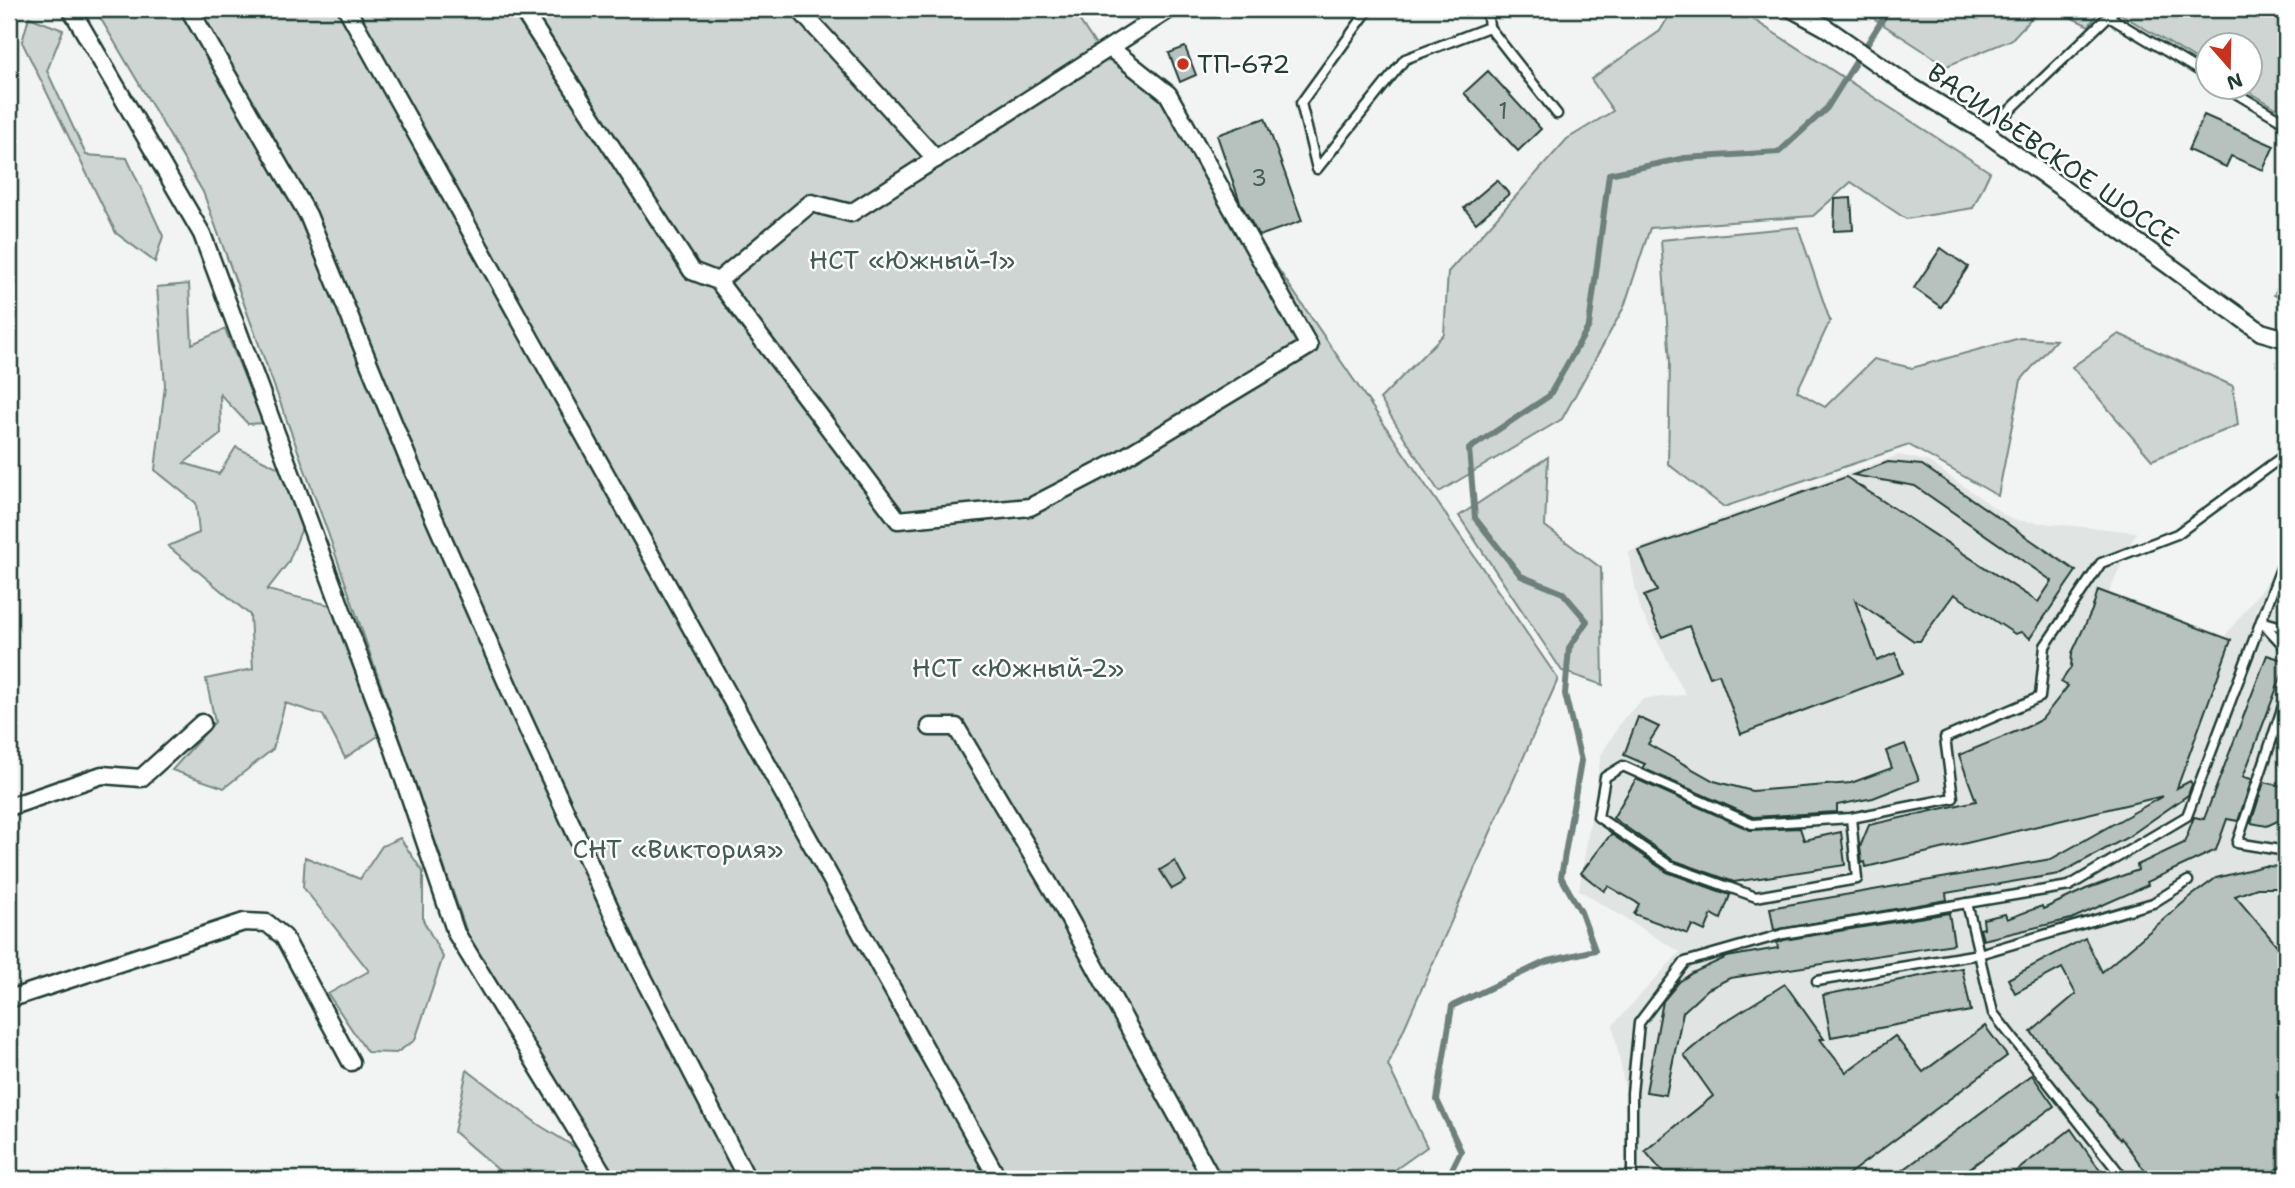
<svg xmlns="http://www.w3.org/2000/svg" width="2295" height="1188" viewBox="0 0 2295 1188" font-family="'Shantell Sans',sans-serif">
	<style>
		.built { fill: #e0e4e3 }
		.green { fill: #ced5d3; stroke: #768984; stroke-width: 2 }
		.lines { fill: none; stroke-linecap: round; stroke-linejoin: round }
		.stream { stroke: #6d807b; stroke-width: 6 }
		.building { fill: #b7c1bd; stroke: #1f3d34; stroke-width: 2 }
		.service-casing { stroke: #1f3d34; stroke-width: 13 }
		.minor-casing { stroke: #1f3d34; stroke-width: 21 }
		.service { stroke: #fff; stroke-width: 8 }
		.minor { stroke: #fff; stroke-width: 16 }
		.poi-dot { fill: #c8321e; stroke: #fff; stroke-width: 2.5 }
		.labels { text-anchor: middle; stroke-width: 5; stroke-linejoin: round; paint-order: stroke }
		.number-label { font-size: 23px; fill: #455e56 }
		.poi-label { font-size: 26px; fill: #1f3d34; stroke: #fff; text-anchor: start }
		.street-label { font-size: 26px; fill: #1f3d34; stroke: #fff }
		.park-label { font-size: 26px; fill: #425b54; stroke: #fff }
	</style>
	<rect width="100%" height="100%" fill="#f2f3f3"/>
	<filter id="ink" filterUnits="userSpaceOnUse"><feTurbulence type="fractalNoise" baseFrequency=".0143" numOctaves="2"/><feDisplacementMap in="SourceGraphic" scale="14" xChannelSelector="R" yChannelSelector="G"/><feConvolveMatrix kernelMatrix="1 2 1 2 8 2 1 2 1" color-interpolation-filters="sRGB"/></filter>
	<g filter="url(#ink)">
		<path class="built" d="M1899,455L1929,462L2012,520L2136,532L2109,592L2225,636L2286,558V1179H1638L1627,1167L1629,1111L1613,1025L1680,952L1579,890L1601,755L1623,719L1643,699L1686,695L1640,609L1628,552Z"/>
		<g class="green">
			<path d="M95,9H1072L1097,47L1162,99L1558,679L1388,1065L1427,1147L1382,1179H614L471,944L327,530L203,192Z"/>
			<path d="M1673,9H1737L1990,172L1973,208L1906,219L1851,182L1813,216L1650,228L1624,307L1562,419L1439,492L1380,399L1444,334L1448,272L1567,139L1613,111L1591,79L1660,31Z"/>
			<path d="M1859,9H2040L2011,40L1947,66Z"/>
			<path d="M2053,9H2100L2089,26Z"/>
			<path d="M2122,9H2286V114L2243,88H2250V46H2208L2207,66L2119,13Z"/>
			<path d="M29,17L63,30L47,71L86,155L127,158L163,236L155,262L116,233L22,42Z"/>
			<path d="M1798,227L1830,321L1797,391L1825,407L1874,359L1912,368L2020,338L2056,340L2021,380L1998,496L1909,445L1724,507L1668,464L1670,362L1661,240Z"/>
			<path d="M2286,270V301L2274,295Z"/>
			<path d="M189,284L192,344L225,329L263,423L248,424L220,394L221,434L184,463L219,474L236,447L283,470L304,523L288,563L267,590L334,606L382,729L378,736L345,758L323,715L285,703L273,749L224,788L172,770L215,722L206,679L253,669L250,615L168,546L199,533L196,503L155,470L165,385L157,287Z"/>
			<path d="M2119,334L2233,386L2238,425L2152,460L2072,367Z"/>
			<path d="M1548,457L1545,526L1601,568L1603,685L1562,671L1459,516Z"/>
			<path d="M400,838L423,872V920L443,957L415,1040L396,1053L367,1052L328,994L369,971L303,887L305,857L360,879L382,846Z"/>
			<path d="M467,1070L539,1125L581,1151L591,1179H509L454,1132Z"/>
		</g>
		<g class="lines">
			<path class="stream" d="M1447,1179L1461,1151L1437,1100L1452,1006L1545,962L1595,950L1581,912L1561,877L1581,761L1565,694L1569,648L1587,621L1563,593L1521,576L1475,518L1469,449L1549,396L1589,326L1609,174L1685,158L1779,152L1827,108L1889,9"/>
		</g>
		<g class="building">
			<path d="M1185,47L1196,75L1180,82L1169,53Z"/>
			<path d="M1488,71L1541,129L1518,151L1464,93Z"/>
			<path d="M2204,115L2274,146L2263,170L2231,156L2226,167L2188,150Z"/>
			<path d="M1265,118L1302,221L1259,236L1240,202L1217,135Z"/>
			<path d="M1497,180L1509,194L1476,223L1464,208Z"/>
			<path d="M1851,198L1853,230L1834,231L1835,199Z"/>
			<path d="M1941,248L1968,267L1941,307L1914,288Z"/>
			<path d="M1888,462L1922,465L2076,571L2030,638L2021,632L2015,634L1954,594L1920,641H1914L1855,600L1877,661L1895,653L1903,673L1741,734L1719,674L1710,677L1689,626L1662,637L1644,596L1657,591L1639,551L1846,477L2038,602L2052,581L1915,486L1853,475Z"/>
			<path d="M2098,590L2231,640L2177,788L2190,781L2192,784L2188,795L2128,837L2059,874L1946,893L1947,900L1774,930L1770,908L2051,859L2163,796L1866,867L1865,862L1862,863L1860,847L1869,825L1976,801L1959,755L2027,727L2042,719L2068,686L2061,682L2071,667L2072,653L2092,610Z"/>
			<path d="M2267,655L2286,661V664L2243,777L2252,779L2238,821L2227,819L2216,850L2147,882L2148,885L2071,919L1983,940L1980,929L1984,928L1983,919L2005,914L2007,919L2042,906L2043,909L2086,889L2138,870L2137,865L2184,843L2194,817L2204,819Z"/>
			<path d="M1638,717L1659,727L1648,744L1714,781L1752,791L1851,783L1892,768L1886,751L1905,744L1919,780L1873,798L1837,805V812L1753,817L1642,768L1645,764L1624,755Z"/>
			<path d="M1636,779L1750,830L1800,828L1804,840L1841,832L1845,865L1734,882L1673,860L1613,818Z"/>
			<path d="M2264,782L2286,787V817L2267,826L2251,823Z"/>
			<path d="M1611,834L1667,872L1730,895L1721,919L1712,914L1705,931L1692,925L1688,934L1634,914L1639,904L1608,886L1604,891L1581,873Z"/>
			<path d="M1175,861L1186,881L1172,889L1160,870Z"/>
			<path d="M2264,866L2286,867V888H2257L2235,896L2286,956V1162L2263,1179H2151L2121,1138L2120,1140L2097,1111L2098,1110L2031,1032L2076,994L2062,968L2015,993L2008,979L2085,938L2102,972L2190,897L2216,878Z"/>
			<path d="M1949,913L1954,944L1730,978L1708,989L1683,1012L1666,1095L1646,1092L1663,1001L1679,982L1692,973L1727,957L1778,948L1777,943L1784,940Z"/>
			<path d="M1962,968L1971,1011L1831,1037L1823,995Z"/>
			<path d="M1785,984L1824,1039H1820L1846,1072L1895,1036L1923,1072L1985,1026L2007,1056L1842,1179H1668L1645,1151L1713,1096L1684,1055L1721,1024Z"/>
			<path d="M2032,1075L2054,1106L1955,1179H1891Z"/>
			<path d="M2071,1129L2106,1179H2006Z"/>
		</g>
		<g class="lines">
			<defs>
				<g id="service">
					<path d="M1369,9L1301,103L1317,169L1405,59L1489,27L1487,9"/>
					<path d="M2109,17L2208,76"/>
					<path d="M1489,27L1557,114"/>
					<path d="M2227,88L2286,123"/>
					<path d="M1986,133L2116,9"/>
					<path d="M2261,621L2286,648"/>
					<path d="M2264,622L2286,628"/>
					<path d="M2286,697L2237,843L2286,851"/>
					<path d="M1851,818L1857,879L1756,897L1670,866L1598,817L1605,777L1623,766L1752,824L1851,818L1953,798L1945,738L2040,697L2045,646L2101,563L2177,534L2286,454"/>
					<path d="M1967,903L1993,1013L2124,1179"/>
					<path d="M1817,981L1979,954L2153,903L2188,881"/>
					<path d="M1632,1179V1093L1639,1023L1685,962L1783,934L2069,886L2187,816L2286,555"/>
				</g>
				<g id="minor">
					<path d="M71,9L202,234L394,750L456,933L602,1172L603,1179"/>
					<path d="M189,9L308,215L411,466L521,715L633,958L747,1179"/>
					<path d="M347,9L998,1179"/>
					<path d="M522,9L692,271L718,281L898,520L1030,507L1113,464L1309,346L1168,94L1110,48"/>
					<path d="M799,9L936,159"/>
					<path d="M1792,9L1825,27L1905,83L1986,133L2261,332L2286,339"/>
					<path d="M718,281L811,203L851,213L1170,9"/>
					<path d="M930,727H956L1061,904L1212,1179"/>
					<path d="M9,807L102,775L141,778L202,723"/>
					<path d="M9,999L244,922L267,923L284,937L351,1062"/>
				</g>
			</defs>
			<use href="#service" class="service-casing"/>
			<use href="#minor" class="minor-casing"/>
			<use href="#service" class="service"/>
			<use href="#minor" class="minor"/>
		</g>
	</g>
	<circle class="poi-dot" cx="1183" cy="64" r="7"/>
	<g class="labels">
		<g class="number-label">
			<text x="1503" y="119">1</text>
			<text x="1259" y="186">3</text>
		</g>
		<g class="poi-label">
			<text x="1197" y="73">ТП-672</text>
		</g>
		<g class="street-label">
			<text transform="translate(2053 155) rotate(35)" y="9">ВАСИЛЬЕВСКОЕ ШОССЕ</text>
		</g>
		<g class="park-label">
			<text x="912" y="269">НСТ «Южный-1»</text>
			<text x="1018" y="677">НСТ «Южный-2»</text>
			<text x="678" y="858">СНТ «Виктория»</text>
		</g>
	</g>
	<rect width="2295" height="1188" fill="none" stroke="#fff" stroke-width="35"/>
	<rect x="18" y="18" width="2260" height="1153" fill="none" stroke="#1f3d34" stroke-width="2.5" filter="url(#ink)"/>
	<g transform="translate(2229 66) rotate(160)"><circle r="33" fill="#ffffff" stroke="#a5b1ae" stroke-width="2"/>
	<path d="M0-5L12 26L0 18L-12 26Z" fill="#c8321e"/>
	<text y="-10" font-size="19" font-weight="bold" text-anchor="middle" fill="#1f3d34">N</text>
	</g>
</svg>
